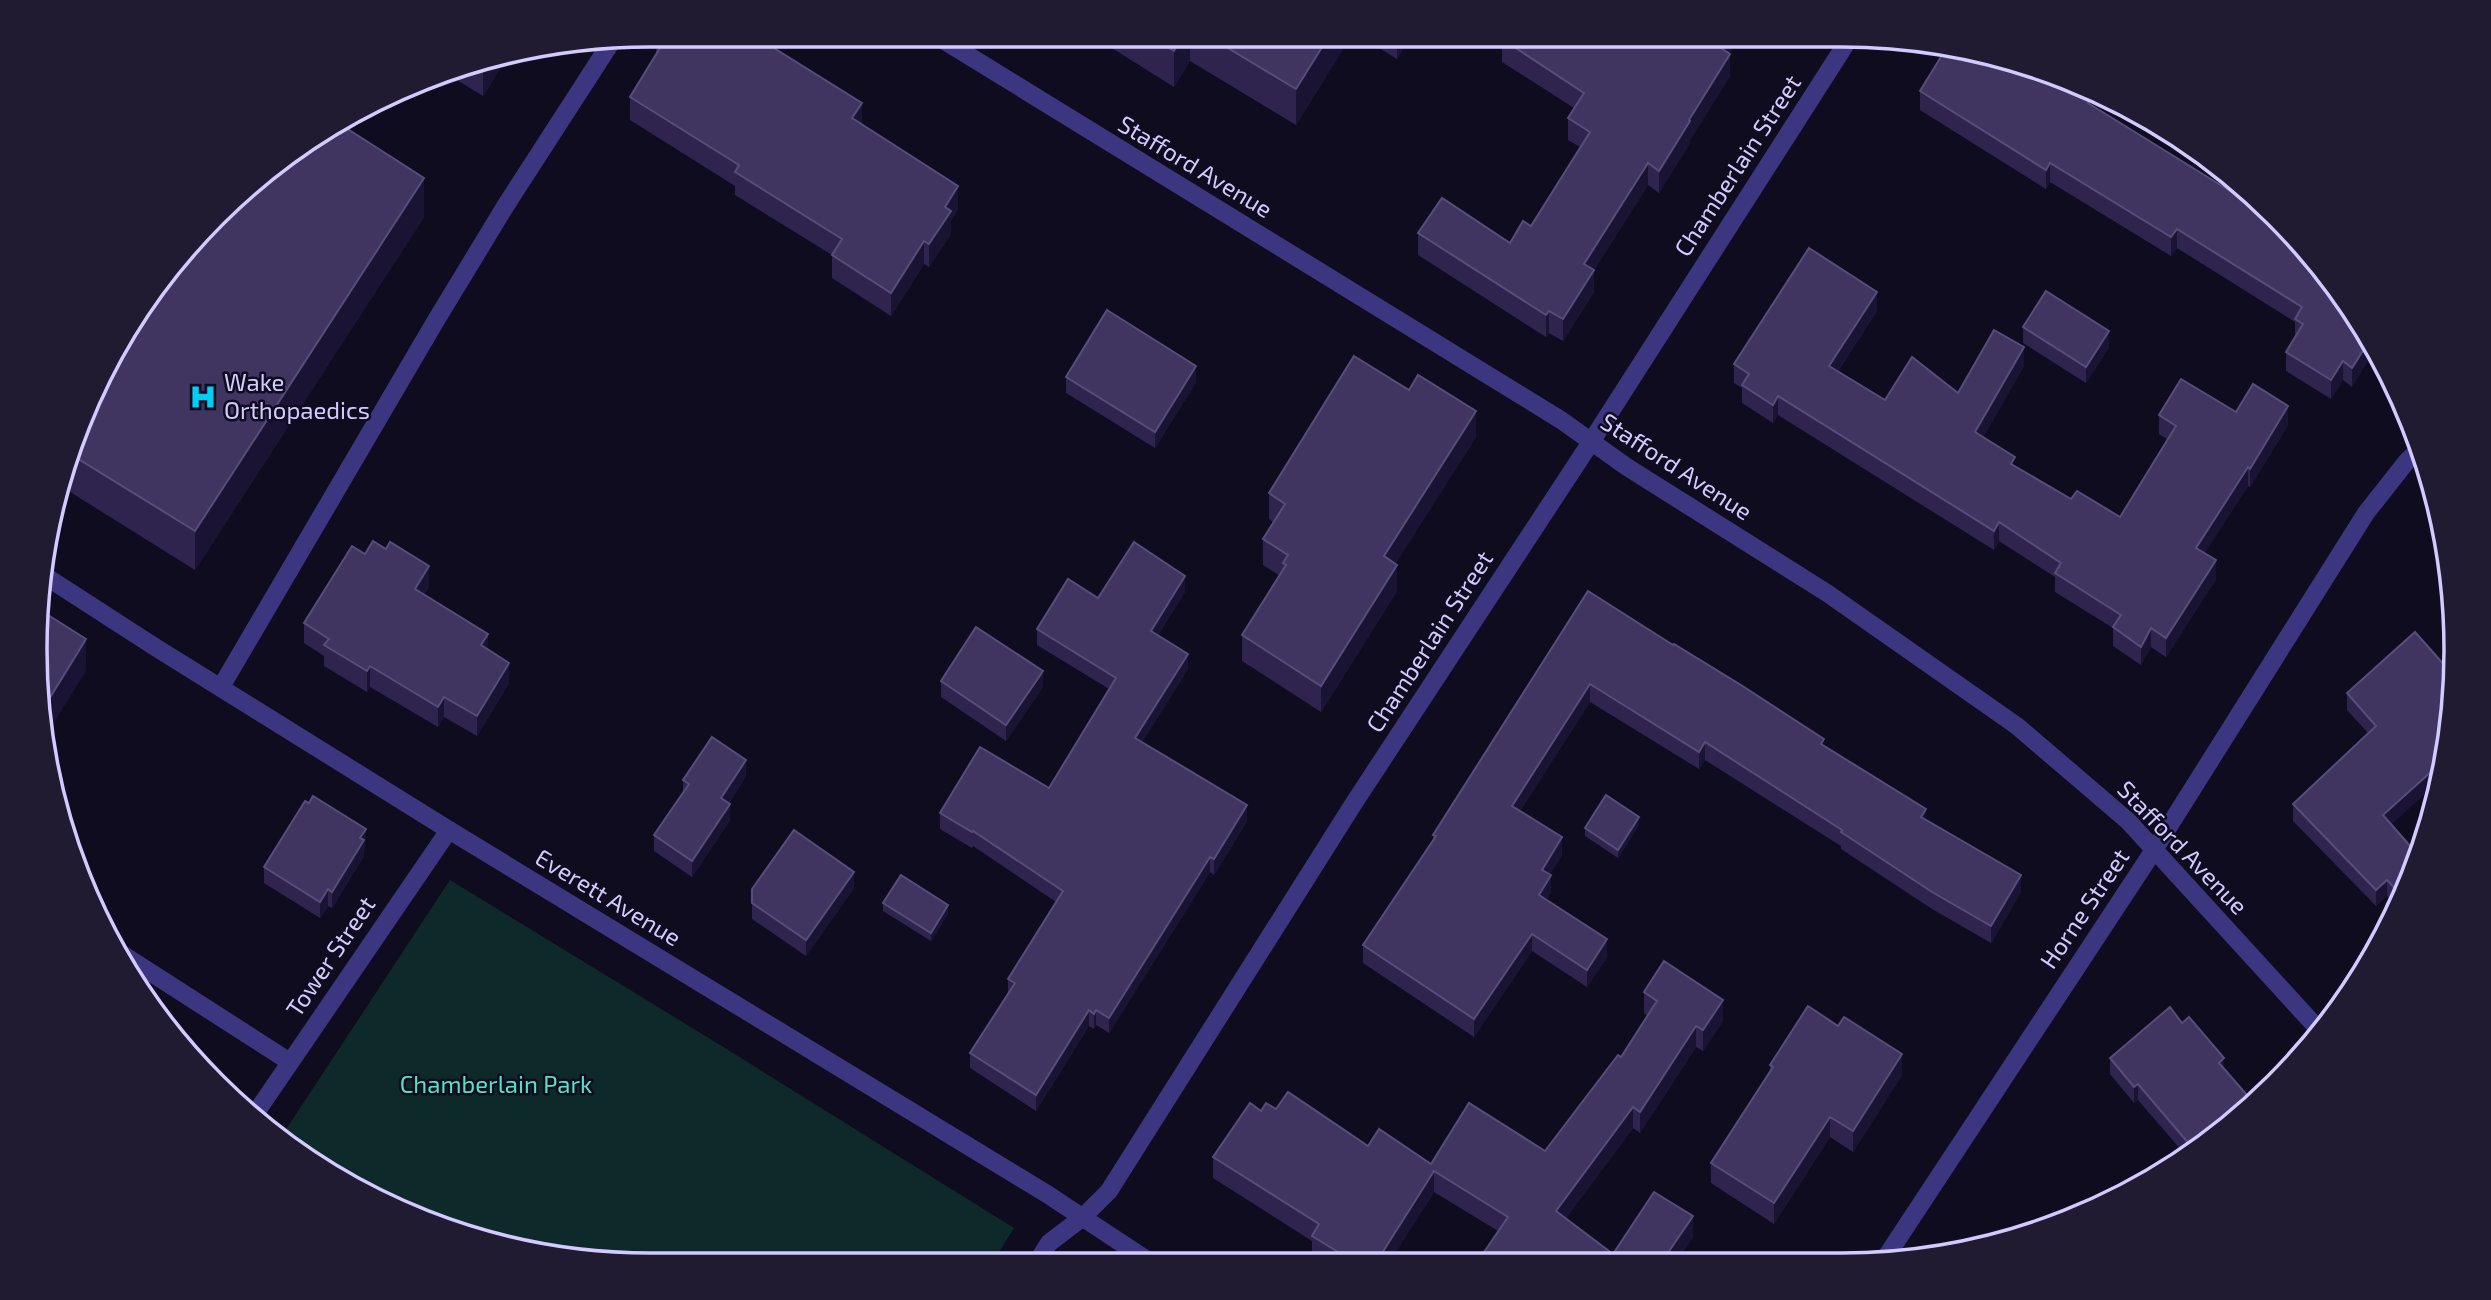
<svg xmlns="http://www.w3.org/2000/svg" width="2491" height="1300" viewBox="0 0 2491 1300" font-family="'Exo 2',sans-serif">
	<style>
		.green { fill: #0e2929 }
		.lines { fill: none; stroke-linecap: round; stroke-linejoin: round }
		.service { stroke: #3c3580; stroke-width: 18 }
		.minor { stroke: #3c3580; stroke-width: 18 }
		.wall { fill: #2e244e }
		.shaded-wall { fill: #1b1333 }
		.building { fill: #403561; stroke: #574d7a; stroke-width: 2 }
		.labels { text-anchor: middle; stroke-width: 5; stroke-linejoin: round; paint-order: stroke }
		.street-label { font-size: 24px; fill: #d3caff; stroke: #100c1f }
		.poi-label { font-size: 24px; fill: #d3caff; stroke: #100c1f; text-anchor: start }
		.park-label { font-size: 24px; fill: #52e3c6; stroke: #100c1f }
		.rim { fill: none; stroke: #d3caff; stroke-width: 3.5 }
	</style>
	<rect width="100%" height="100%" fill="#100c1f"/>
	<path class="green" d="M450,880L712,1040L1014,1228L992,1263L610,1264L491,1244L378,1201L283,1134Z"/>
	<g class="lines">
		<g class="service">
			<path d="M221,687L435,322L506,205L612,41"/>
			<path d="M122,954L290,1062"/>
		</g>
		<g class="minor">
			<path d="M935,35L1561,420L1627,467L1827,593L2017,726L2128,821L2320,1031"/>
			<path d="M42,574L155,647L449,830L1047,1194L1150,1262"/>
			<path d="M255,1114L449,830"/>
			<path d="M1884,1260L2154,850L2366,513L2407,461L2421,448"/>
			<path d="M1037,1262L1049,1243L1083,1217L1109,1191L1354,803L1591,442L1851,36"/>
		</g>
	</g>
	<g class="wall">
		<path d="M756,35V37L862,125L958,209L951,221V234L929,267L924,264L891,316L832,278V255L735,195V186L630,120V97L656,56V39Z"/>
		<path d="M1091,35L1351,36L1296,125L1190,61L1174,87Z"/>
		<path d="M1360,36H1411L1397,59Z"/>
		<path d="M1505,36H1740L1730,53V76L1690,140V143L1659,193L1648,185L1594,270V292L1563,341L1549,333L1546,337L1418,255V233L1510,243L1531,226L1580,147L1568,140V118L1574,108L1502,62V39Z"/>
		<path d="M506,59L483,96L444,72L452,68Z"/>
		<path d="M1920,91L2090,105L2374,343L2352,387L2343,380L2331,399L2286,371V352L2295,338V322L2177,248L2171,256L2050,182L2046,189L1920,110Z"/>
		<path d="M424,217L195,570L59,485L138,309Z"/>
		<path d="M1877,311L1838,371L1885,400L1958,393L2024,366L1983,437L2015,466L2071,499L2120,517L2167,439L2159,434V415L2236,412L2288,425L2250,487L2248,486L2204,553L2216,579L2166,657L2151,647L2141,665L2113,646V628L2055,592V577L1999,541L1994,550L1778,415L1773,423L1742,403V388L1734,383V364Z"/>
		<path d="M2023,327L2109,347L2086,383L2023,343Z"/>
		<path d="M1066,377L1196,382L1155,448L1066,393Z"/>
		<path d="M1476,437L1395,564L1397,591L1321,712L1242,661V635L1280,576L1263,565V539L1273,522L1269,519V493Z"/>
		<path d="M365,554L429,586L424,595L488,650L509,683L477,736L444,717L438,727L370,687L367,692L324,666V656L304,643V623Z"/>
		<path d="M1588,591L1824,746L1926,820L2021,892L1991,943L1932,909L1841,849V846L1705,760L1699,769L1590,702L1520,811L1562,855L1550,874L1551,892L1546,900L1607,957L1587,987L1532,951L1474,1037L1363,963V945L1433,840V835Z"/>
		<path d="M1185,592L1158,635L1188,669L1142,742L1247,821L1214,875L1210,872L1109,1033L1096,1025L1094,1029L1089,1026L1036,1111L970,1068V1053L1008,993V979L1056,902L973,846L972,848L940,829V813L1049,788L1109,689L1037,645V629L1098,598Z"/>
		<path d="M941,681L1043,687L1006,741L941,697Z"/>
		<path d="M2347,693L2440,780L2391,824L2418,855L2398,908L2387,896L2376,906L2293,821V804L2368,733L2347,710Z"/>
		<path d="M746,776L729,803L730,820L692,877L654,851V835L683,792V780Z"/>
		<path d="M1639,825L1618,858L1585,836V828Z"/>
		<path d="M366,845L364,848V856L332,908L328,906L320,918L264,883V867Z"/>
		<path d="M854,888L806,956L752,919V889Z"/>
		<path d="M883,903L948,914L931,941L883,911Z"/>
		<path d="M1644,992L1723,1021L1703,1051L1696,1047L1640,1133L1633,1128L1566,1218L1613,1254L1693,1237L1677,1260L1478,1261L1498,1231L1434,1192L1390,1261L1320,1262L1312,1257V1241L1213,1178V1157L1261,1111L1276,1109L1368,1146L1431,1164L1545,1151L1621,1057L1647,1016L1644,1013Z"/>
		<path d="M2110,1058L2215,1138L2173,1163V1160L2182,1151L2138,1100L2134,1103L2110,1074Z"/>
		<path d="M1770,1065L1902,1075L1853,1152L1830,1137L1774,1224L1711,1183V1163L1770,1072Z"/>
	</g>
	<g class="shaded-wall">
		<path d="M1183,36H1190V61L1174,87V51Z"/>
		<path d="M1329,36H1351L1296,125V89Z"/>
		<path d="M1397,36H1411L1397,59Z"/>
		<path d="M1727,36H1740L1724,63L1730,54V76L1690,140V143L1659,193V171L1689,120Z"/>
		<path d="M506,59L483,96V63Z"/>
		<path d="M862,103V126L852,118Z"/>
		<path d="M1648,163V185L1594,270V292L1563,341V319L1584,264Z"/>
		<path d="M2050,163V182L2046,189V170Z"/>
		<path d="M424,178V217L195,570V531Z"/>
		<path d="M958,186V209L951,221V234L929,267V244L945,207Z"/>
		<path d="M2177,229V248L2171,256V237Z"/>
		<path d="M924,241V264L891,316V293Z"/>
		<path d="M1877,292V311L1829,384V366Z"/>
		<path d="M1549,311V333L1546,337V315Z"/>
		<path d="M2109,331V347L2086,383V367Z"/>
		<path d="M2371,338L2376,348L2352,387V368Z"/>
		<path d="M2024,347V366L1975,451V432Z"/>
		<path d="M2343,361V380L2331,399V380Z"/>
		<path d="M1196,366V382L1155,448V432Z"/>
		<path d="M1778,396V415L1773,423V405Z"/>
		<path d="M2288,406V425L2250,487V469Z"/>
		<path d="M1476,411V437L1384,582V556Z"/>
		<path d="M2248,467V486L2196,567V548Z"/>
		<path d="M1999,522V541L1994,550V531Z"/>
		<path d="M2216,560V579L2166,657V638Z"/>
		<path d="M1397,565V591L1321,712V686Z"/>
		<path d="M429,566V586L415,610V589Z"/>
		<path d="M1185,576V592L1151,646V631Z"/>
		<path d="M2151,628V647L2141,665V647Z"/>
		<path d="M488,634V654L481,645Z"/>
		<path d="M86,639V671L43,740L40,730V714Z"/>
		<path d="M1188,654V669L1135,753V738Z"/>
		<path d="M509,663V683L477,736V716Z"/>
		<path d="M370,666V687L367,692V671Z"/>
		<path d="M1043,671V687L1006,741V725Z"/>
		<path d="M1590,684V702L1512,823V806Z"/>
		<path d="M444,697V717L438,727V707Z"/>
		<path d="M1705,742V760L1699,769V752Z"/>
		<path d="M746,760V776L721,815V798Z"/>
		<path d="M2443,761L2440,780L2383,832V815Z"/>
		<path d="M730,804V820L692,877V861Z"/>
		<path d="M1247,805V821L1214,875V859Z"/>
		<path d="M1926,809V827L1921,817Z"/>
		<path d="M1639,817V825L1618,858V850Z"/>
		<path d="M366,829L364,856L332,908V892Z"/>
		<path d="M1562,837V855L1542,887V870Z"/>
		<path d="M1210,857V872L1109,1033V1018Z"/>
		<path d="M854,872V888L806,956V940Z"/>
		<path d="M1551,875V892L1539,912V895Z"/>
		<path d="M2021,875V892L1991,943V926Z"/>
		<path d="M2387,880V896L2376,906V890Z"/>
		<path d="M328,889V906L320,918V902Z"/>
		<path d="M948,905V914L931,941V933Z"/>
		<path d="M1532,934V951L1474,1037V1019Z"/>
		<path d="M1607,939V957L1587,987V970Z"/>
		<path d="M1723,1000V1021L1703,1051V1030Z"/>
		<path d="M1089,1010V1026L1036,1111V1095Z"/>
		<path d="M1096,1010V1025L1094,1029V1014Z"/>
		<path d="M1696,1026V1047L1640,1133V1112Z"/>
		<path d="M1902,1054V1075L1853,1152V1131Z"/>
		<path d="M2224,1058V1074L2219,1063Z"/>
		<path d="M2138,1084V1100L2134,1103V1087Z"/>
		<path d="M1633,1107V1128L1556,1232V1211Z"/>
		<path d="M1830,1117V1137L1774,1224V1203Z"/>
		<path d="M1434,1171V1192L1390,1261H1377Z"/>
		<path d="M1693,1216V1237L1677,1260H1663Z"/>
	</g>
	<g class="building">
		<path d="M658,35H753L862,103L852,118L958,186L945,207L951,211L929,244L924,241L891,293L832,255L842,239L735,172L739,165L630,97L663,43L656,39Z"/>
		<path d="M1149,36H1183L1174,51Z"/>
		<path d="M1208,36H1329L1296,89Z"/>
		<path d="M1505,36H1727L1721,48L1730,54L1689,120L1690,121L1659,171L1648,163L1584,264L1594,270L1563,319L1549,311L1546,315L1418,233L1442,198L1510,243L1523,221L1531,226L1590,132L1568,118L1584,93L1502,39Z"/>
		<path d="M1947,47L2001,56L2054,76L2090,99L2088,103L2277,220L2304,245L2371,338L2352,368L2343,361L2331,380L2286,352L2303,324L2295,319L2302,307L2177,229L2171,237L2050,163L2046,170L1920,91Z"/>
		<path d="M343,126L424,178L195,531L72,455L138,309L275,162Z"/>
		<path d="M1809,248L1877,292L1829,366L1885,400L1912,357L1958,393L1994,330L2024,347L1975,432L2015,457L2011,464L2071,499L2077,491L2120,517L2176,426L2159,415L2181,379L2236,412L2253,384L2288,406L2250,469L2248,467L2196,548L2216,560L2166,638L2151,628L2141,647L2113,627L2121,615L2055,573L2061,563L1999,522L1994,531L1778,396L1773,405L1742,385L1749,374L1734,364Z"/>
		<path d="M2046,291L2109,331L2086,367L2023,327Z"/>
		<path d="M1107,310L1196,366L1155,432L1066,377Z"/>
		<path d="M1354,356L1409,390L1418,375L1476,411L1384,556L1397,565L1321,686L1242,635L1286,565L1283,563L1288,555L1263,539L1285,504L1269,493Z"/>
		<path d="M373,541L386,549L390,542L429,566L415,589L488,634L481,645L509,663L477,716L444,697L438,707L370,666L367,671L324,645L329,639L304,623L352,546L365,554Z"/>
		<path d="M1134,542L1185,576L1151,631L1188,654L1135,738L1247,805L1214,859L1210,857L1109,1018L1096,1010L1094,1014L1089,1010L1036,1095L970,1053L1015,983L1008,979L1063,891L973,831L972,832L940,813L980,747L1049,788L1116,678L1037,629L1068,579L1098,598Z"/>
		<path d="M1588,591L1673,645L1674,644L1741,685L1824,739L1821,744L1926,809L1921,817L2021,875L1991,926L1932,892L1841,832L1842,830L1705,742L1699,752L1590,684L1512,806L1562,837L1542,870L1551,875L1539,895L1607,939L1587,970L1532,934L1474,1019L1363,945L1436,836L1433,835Z"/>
		<path d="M37,608L86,639L40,714L36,610Z"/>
		<path d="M976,627L1043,671L1006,725L941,681Z"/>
		<path d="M2415,632L2454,676L2455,691L2443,761L2383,815L2418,855L2402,896L2387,880L2376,890L2293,804L2376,726L2347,693Z"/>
		<path d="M712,737L746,760L721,798L730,804L692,861L654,835L689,784L683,780Z"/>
		<path d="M1606,795L1639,817L1618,850L1585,828Z"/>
		<path d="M313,796L366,829L360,838L364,840L332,892L328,889L320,902L264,867L305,801L309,803Z"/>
		<path d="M794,830L854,872L806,940L752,903V889Z"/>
		<path d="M901,875L948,905L931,933L883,903Z"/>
		<path d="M1664,961L1723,1000L1703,1030L1696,1026L1640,1112L1633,1107L1556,1211L1613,1254L1654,1192L1693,1216L1663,1260L1478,1261L1508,1217L1434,1171L1377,1261H1353L1312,1236L1319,1224L1213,1157L1250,1103L1261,1111L1266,1103L1276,1109L1288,1092L1368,1146L1379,1129L1431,1164L1469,1103L1545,1151L1618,1055L1621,1057L1657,1001L1644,992Z"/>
		<path d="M1808,1006L1838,1026L1844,1017L1902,1054L1853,1131L1830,1117L1774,1203L1711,1163L1773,1067L1770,1065Z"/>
		<path d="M2170,1007L2182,1023L2189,1017L2224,1058L2219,1063L2253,1102L2215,1138L2174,1162L2173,1160L2190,1145L2138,1084L2134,1087L2110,1058Z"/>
	</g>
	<defs>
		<symbol id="hospital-bare" viewBox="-9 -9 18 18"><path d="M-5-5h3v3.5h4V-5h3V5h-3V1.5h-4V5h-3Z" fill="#00cff5" stroke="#100c1f" stroke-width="2.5" paint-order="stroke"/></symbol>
	</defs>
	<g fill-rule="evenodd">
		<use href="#hospital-bare" x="184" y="378" width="38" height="38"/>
	</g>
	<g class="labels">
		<g class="street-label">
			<text transform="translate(1738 166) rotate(-57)" y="8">Chamberlain Street</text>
			<text transform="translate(1195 167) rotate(31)" y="8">Stafford Avenue</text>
			<text transform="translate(1676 467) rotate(33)" y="8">Stafford Avenue</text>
			<text transform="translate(1430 642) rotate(-57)" y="8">Chamberlain Street</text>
			<text transform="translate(2182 848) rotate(46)" y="8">Stafford Avenue</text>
			<text transform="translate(608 898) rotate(31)" y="8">Everett Avenue</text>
			<text transform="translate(2085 909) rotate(-56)" y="8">Horne Street</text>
			<text transform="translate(331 957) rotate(-56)" y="8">Tower Street</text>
		</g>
		<g class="poi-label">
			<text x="224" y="391">Wake<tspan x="224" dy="28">Orthopaedics</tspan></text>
		</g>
		<g class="park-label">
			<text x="496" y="1093">Chamberlain Park</text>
		</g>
	</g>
	<path d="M0 0H2491V1300H0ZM650 47H1841A603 603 0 0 1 2444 650V650A603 603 0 0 1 1841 1253H650A603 603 0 0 1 47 650V650A603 603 0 0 1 650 47Z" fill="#201b31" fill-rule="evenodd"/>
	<path class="rim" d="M650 47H1841A603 603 0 0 1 2444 650V650A603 603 0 0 1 1841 1253H650A603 603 0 0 1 47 650V650A603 603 0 0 1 650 47Z"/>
</svg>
